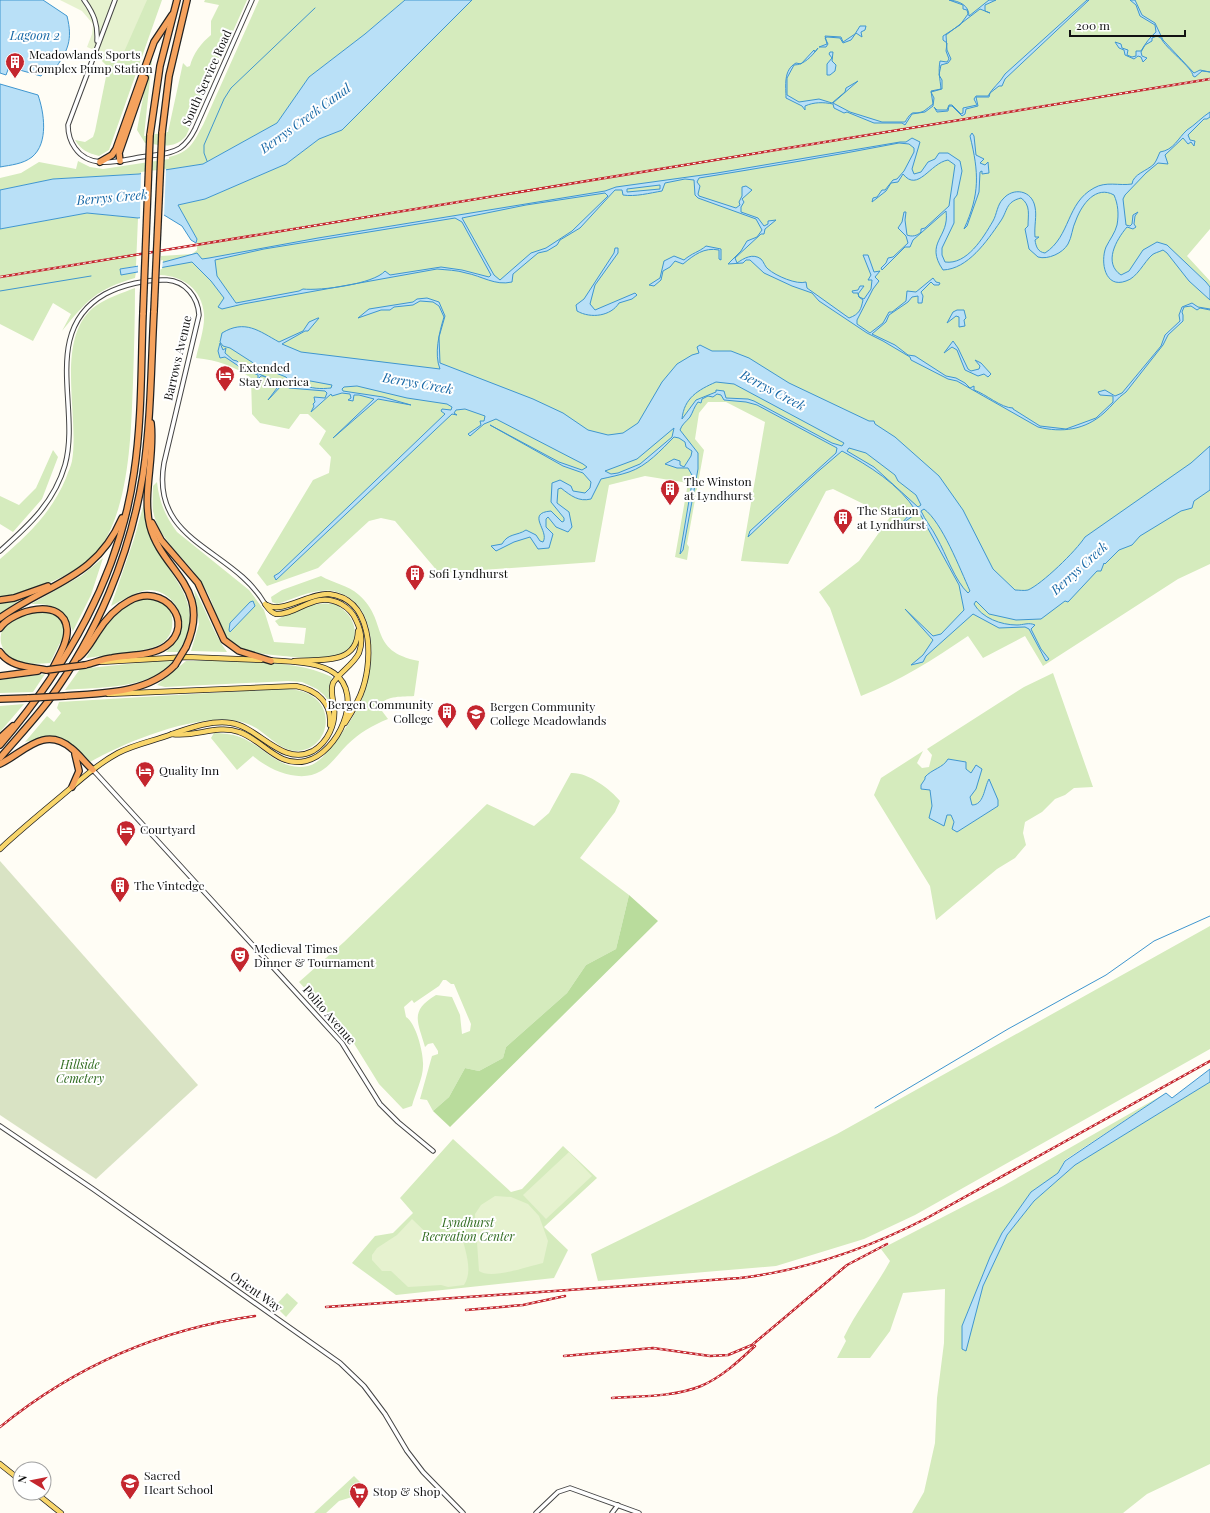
<svg xmlns="http://www.w3.org/2000/svg" width="1210" height="1513" viewBox="0 0 1210 1513" font-family="'Playfair Display',serif">
	<style>
		.green { fill: #d5ebbd; fill-rule: evenodd }
		.forest { fill: #b9dc9c }
		.cemetery { fill: #d9e3c4 }
		.pitch { fill: #e6f2cf }
		.water { fill: #b9e0f7; stroke: #3f96cf; fill-rule: evenodd }
		.pier { fill: #fffdf5 }
		.lines { fill: none; stroke-linecap: round; stroke-linejoin: round }
		.stream { stroke: #3f96cf; stroke-width: 1 }
		.minor-casing { stroke: #444; stroke-width: 5.5 }
		.major-casing { stroke: #222; stroke-width: 6 }
		.highway-casing { stroke: #222; stroke-width: 8 }
		.minor { stroke: #fff; stroke-width: 3.5 }
		.major { stroke: #f9d66b; stroke-width: 4.5 }
		.highway { stroke: #f5a25d; stroke-width: 5.5 }
		.rail-casing { stroke: #c4262e; stroke-width: 2.5 }
		.rail { stroke: #fff; stroke-width: 1; stroke-dasharray: 3; stroke-linecap: butt }
		.highway-bridge-casing { stroke: #222; stroke-width: 8; stroke-linecap: butt }
		.highway-bridge { stroke: #f5a25d; stroke-width: 5.5 }
		.labels { text-anchor: middle; stroke-width: 4; stroke-linejoin: round; paint-order: stroke }
		.poi-label { font-size: 12px; fill: #111; stroke: #fff; text-anchor: start }
		.street-label { font-size: 12px; fill: #111; stroke: #fff }
		.park-label { font-size: 12px; font-style: italic; fill: #2f6b1f; stroke: #fff }
		.water-label { font-size: 13px; font-style: italic; fill: #1768a6; stroke: #fff }
	</style>
	<rect width="100%" height="100%" fill="#fffdf5"/>
	<g class="green">
		<path d="M120,0H162L109,150L99,156C88,153 81,150 75,140L85,142L93,137L95,131L108,67L101,60Z"/>
		<path d="M205,0H247L186,136C174,150 160,145 145,143L137,130L150,60H152L144,136L168,132L183,63L187,67L190,66C193,54 201,43 211,35V21L219,5L204,2Z"/>
		<path d="M259,0H405L365,34L309,77L277,123L203,164L139,174L53,179L0,190V178L21,173L39,162L76,169L78,161L90,167L103,169L169,159V157C190,152 193,143 203,125Z"/>
		<path d="M472,0H1210V229L1187,256L1210,281V564L1178,579L1043,666L1025,636L983,658L968,636C934,659 900,681 861,696L830,608L819,592L859,561L890,517L833,489L826,491L788,564L741,561L765,422L726,402H708L699,413L695,439L704,450L687,544L689,547L687,560L675,557L688,483L645,476L609,485L595,562L439,573L395,521L381,518L369,521L318,568L267,586L257,573L313,480L329,473L331,457L319,444L326,431L308,414H300L289,429L260,423L252,414L251,378C234,366 217,360 196,358C199,344 205,328 204,314C202,289 183,276 160,275L161,256L192,254L197,250V239L178,205L205,199L286,164L319,139L342,130Z"/>
		<path d="M87,213L138,218L136,266L120,269L121,275L136,272L135,278C97,289 87,300 62,331L71,314L53,303L33,341L0,324V229Z"/>
		<path d="M135,288C135,319 134,351 133,382C131,433 130,503 101,547C85,571 28,595 0,597V559C28,535 52,512 66,478C68,472 71,466 72,461C80,415 53,335 97,305C109,297 122,293 135,288Z"/>
		<path d="M53,450L58,457L42,499L13,532L0,524V496L19,505L36,488Z"/>
		<path d="M157,482C159,501 165,516 177,532L249,590L264,610L274,642L304,644L306,628L279,626L275,621C291,611 313,601 333,604C335,604 338,606 341,608C359,620 361,647 338,656C326,661 297,657 283,656C261,654 240,652 224,636C217,618 212,597 201,582C186,558 159,541 153,511C152,503 153,494 153,486Z"/>
		<path d="M144,503C145,516 146,528 151,539C164,569 196,593 189,629C187,636 182,644 180,652H166C172,646 178,640 180,632C187,612 168,589 148,590C139,590 119,602 111,606L134,539Z"/>
		<path d="M103,558L91,595L73,631C64,610 55,603 31,604L81,576Z"/>
		<path d="M321,576C333,583 348,585 359,595C389,621 367,651 419,661L414,696C403,697 387,695 380,705L382,711L388,719C373,725 359,733 347,745C338,754 331,765 321,771C300,784 269,770 253,756L237,770L211,738L214,733C222,733 232,734 240,737C264,746 279,772 308,766C320,763 328,751 335,742C345,729 356,714 362,699C376,665 380,601 333,591C314,588 294,599 277,604L272,602L271,597L282,590Z"/>
		<path d="M194,589C207,611 212,631 227,652L191,651L199,624Z"/>
		<path d="M148,598C160,600 170,604 172,617C173,626 172,633 166,640C155,653 104,655 86,658C103,631 115,604 148,598Z"/>
		<path d="M21,599L0,614V603Z"/>
		<path d="M46,611C58,615 63,620 65,633L50,663C32,665 7,665 1,643C0,637 1,630 5,626C15,616 32,613 46,611Z"/>
		<path d="M174,659C155,690 96,687 65,690L80,669Z"/>
		<path d="M215,660C253,663 297,660 332,677L329,689L331,704L324,695L317,689L302,682L288,681L165,687L157,685L186,661Z"/>
		<path d="M1053,673L1093,787L1074,788L1065,795L1055,799L1042,812L1025,822L1023,833L1026,845L1015,858L997,869L936,920L930,886L874,795L881,778L923,751L917,763L922,768L929,767L932,755L927,749L1024,687ZM948,759L966,762V769L971,773L976,765V789L969,797L972,805C984,804 984,788 989,780L998,806L957,832L951,815H947L932,806L930,790L921,789V785C927,777 935,768 945,765Z"/>
		<path d="M45,674L33,692L0,693V680Z"/>
		<path d="M279,689C290,689 302,689 312,696C336,711 327,749 298,751C279,752 265,730 248,724C207,708 127,741 90,762C65,737 60,734 25,742L47,716L54,722L61,713L57,708L59,702Z"/>
		<path d="M24,704L0,732V706Z"/>
		<path d="M571,773C588,772 610,789 620,801L615,812L580,858L629,895L616,949L586,965L567,993L506,1047L503,1058L479,1071L465,1068L449,1097L433,1111L427,1100L420,1099L432,1056L438,1054V1051L433,1043L428,1044L425,1047C418,1022 409,1011 436,995L452,997L460,1015L462,1034L470,1031L471,1024L454,984H451L446,980H443L439,986L414,1003L412,1000L404,1007L406,1017C416,1023 424,1054 423,1066C423,1078 415,1094 412,1106L403,1109L379,1084L350,1037L299,982L344,942L487,804L534,826L549,813Z"/>
		<path d="M1210,926V1049L915,1215L864,1239L776,1266L598,1281L591,1254L837,1134Z"/>
		<path d="M1210,1082V1464L1147,1494L1123,1513H912L924,1492L935,1443L937,1398L944,1343L945,1289L903,1293L890,1331L870,1358H837L846,1341L844,1337C857,1310 876,1287 890,1261L881,1249L1003,1186L1166,1093L1065,1160L1058,1173L1031,1192L1002,1233L990,1257L962,1326V1349L983,1286L1007,1235L1034,1201L1075,1165Z"/>
		<path d="M453,1139L511,1192L522,1189L563,1146L597,1178L544,1227L568,1250L554,1278L396,1295L352,1263L375,1236L393,1233L413,1213L400,1198Z"/>
		<path d="M287,1293L298,1303L286,1317L275,1306Z"/>
		<path d="M354,1476L366,1488L362,1494L339,1501L326,1513H314Z"/>
	</g>
	<path class="forest" d="M629,895L658,921L450,1127L433,1111L449,1097L465,1068L479,1071L503,1058L506,1047L567,993L586,965L616,949Z"/>
	<path class="cemetery" d="M0,861L198,1085L96,1179L0,1115Z"/>
	<g class="pitch">
		<path d="M60,0H147L120,61L87,47L92,34L93,24L82,11Z"/>
		<path d="M569,1152L592,1176L546,1219L523,1195Z"/>
		<path d="M495,1196L511,1197L528,1204L539,1216L548,1241L543,1263C529,1266 491,1280 479,1271L475,1214L481,1205Z"/>
		<path d="M412,1219L437,1243L444,1236L461,1232C464,1248 474,1270 464,1285L448,1287L441,1285L408,1287L391,1271H382L372,1260V1255L377,1248L397,1235Z"/>
	</g>
	<g class="water">
		<path d="M0,0H43L67,16C73,40 68,51 54,70H45L41,76L9,67L6,75L0,73Z"/>
		<path d="M405,0H472L342,130L319,139L286,164L205,199L178,205L197,239L196,243L191,240L182,226L164,215L138,218L87,213L0,229V190L53,179L139,174L203,164L277,123L309,77L365,34Z"/>
		<path d="M949,0C959,1 969,5 969,16L989,0H996L985,5V11L990,13L980,9L946,35L947,50L951,59L948,63L941,65L939,75L942,80V89L931,92L934,98L933,106L925,112L912,114L905,125L902,123H874L847,112L844,113L834,108L833,104C823,102 814,102 805,106V110L802,106L786,98C786,86 783,70 796,63L801,64L814,50L815,52L818,48C812,56 804,65 794,65L787,78V95L799,102L819,99L832,103L845,92L846,88L858,81L833,103L850,112L882,122H905C914,107 913,116 924,111C927,109 930,106 933,104L931,91L941,89C940,78 938,72 940,61L947,62L949,59L946,51L947,43L943,40V36L960,25L968,14L967,10L963,9V5Z"/>
		<path d="M1087,0H1089L1005,79L1002,86H999L990,93L989,97H976L978,106L966,109L965,114L962,116L952,106H949L948,111L937,112L934,107L937,110H947L949,105H952L961,114L963,113V108L977,105L974,99L976,96H988C992,88 1000,83 1005,74Z"/>
		<path d="M1130,0H1135L1142,15L1155,23L1163,40L1194,73L1200,70L1210,72L1202,71L1195,77L1193,76C1193,68 1165,48 1161,38L1157,36L1152,38V41L1145,45L1141,52L1142,56L1147,58L1143,62L1141,57L1138,56L1134,59L1125,55L1124,50L1119,48L1115,42L1121,44L1122,48L1128,50L1127,55L1132,57L1136,56V51H1141C1145,44 1150,37 1156,32L1155,25L1140,16L1136,5Z"/>
		<path d="M860,26H866L865,30L861,32L862,37L856,33L851,40L843,43L840,38L827,37L825,38L828,44L826,47H819L827,44L825,36L841,37L843,42L855,34Z"/>
		<path d="M830,52H833L832,61L836,65L835,71L830,75H827V64L832,58L829,54Z"/>
		<path d="M0,84L38,95C44,112 49,143 32,157C23,164 11,165 0,167Z"/>
		<path d="M1210,112V117L1207,119H1204L1188,135L1190,140L1195,141L1194,146L1191,142L1188,144L1183,138L1165,155L1168,164L1158,163L1146,173L1125,195L1123,199L1126,225L1130,226L1132,224L1133,215L1138,212L1135,216L1134,224L1136,227L1133,229L1127,227C1116,240 1103,263 1121,275L1129,271L1143,250L1157,242L1167,245L1206,282L1210,287V300L1189,281L1167,253L1163,250C1159,252 1154,253 1152,255C1144,262 1137,278 1126,281C1105,289 1100,262 1106,247C1110,239 1115,233 1117,225C1119,214 1118,204 1114,195C1096,185 1082,204 1076,220C1072,228 1072,237 1068,244C1063,253 1048,260 1038,257L1029,249L1025,229L1028,226C1028,215 1031,205 1021,198C1005,202 1008,211 1000,222C987,241 968,269 943,270C924,242 950,238 946,211L913,240L910,247H905L882,270L881,268L886,263L888,258L893,257L908,243L906,236L898,228L902,222L904,212H906L905,220L907,235C912,237 917,236 921,232V229L925,228L949,206L955,165L948,160C930,163 918,193 903,174L898,182L891,183L886,191L872,202L873,198L877,197L882,190H885L893,180L897,179L904,171L914,152V148L909,144L899,143C832,156 766,167 699,178L697,182L700,186L698,194L699,196L736,208L740,205L739,202L742,196V187L746,186L752,190L742,199L744,202L741,207V212L758,218L764,226L768,224V221L776,220L765,229L764,234H761L735,258L737,263C744,258 753,253 761,259C764,262 765,267 768,269C776,276 797,285 806,282L807,288L849,318C860,314 861,309 863,300L859,297L858,293H853L852,291L858,290L860,286H864L858,294L859,297L864,299L871,289L872,280H868L871,275L863,255H868L874,272L880,271L875,277L879,281L873,289L857,320V324L870,333L883,323L889,312H892L906,301L907,291L916,292L933,278L936,282L940,283L939,285H934L931,282L921,292L923,296L922,303H918V296L912,297L908,302L889,315L886,322L872,334L895,345L908,355L915,356L946,376L956,378L965,383L970,388L974,386V390C986,394 1001,408 1013,408V409L1040,426L1066,429L1096,418L1113,402V396L1100,395L1098,392L1105,390L1115,396L1122,393L1161,346L1165,335L1180,321L1179,315L1182,307L1192,303L1198,307L1210,309V310L1200,308L1197,310L1191,306L1184,307L1182,312L1183,315V321L1168,335L1163,345L1126,392C1117,398 1112,406 1104,413C1085,430 1062,433 1038,427L957,381L948,379L911,360L910,357L883,341L867,333L819,301L812,293L792,286L764,273L750,260H746L743,263L728,264L741,251L747,241L757,237L762,230L756,219L698,198L695,195L694,180L685,179L665,183L662,191C650,193 635,197 623,195L622,190H615L580,228L560,240L557,245L547,251L538,253L513,274L512,282C495,286 482,276 466,273C457,270 446,270 437,269L243,304L222,309L218,307L224,298L211,281L192,262L121,275L120,269L164,262L197,253L202,259L209,258L318,238L605,191L616,187L717,173L900,142H906L912,138L920,142L912,169L914,174L921,172L928,162L935,159L939,153H948L960,161L962,171L957,195L954,199V223L942,248V255L945,262C967,265 983,238 993,221C997,214 997,205 1003,199C1013,187 1032,190 1035,207C1037,216 1034,226 1035,237H1039L1035,240C1036,247 1038,252 1045,253C1071,236 1066,203 1094,188C1106,181 1119,186 1132,184C1133,174 1147,171 1154,164C1157,160 1158,156 1160,152C1174,150 1178,138 1187,130C1195,125 1202,117 1210,112ZM660,185V189L627,192V189ZM605,193L608,196L572,231L546,248L531,253L500,280L494,275L462,218L526,205ZM455,218L462,222L491,275L489,277L462,270L441,267L390,275L385,271C374,284 320,291 303,289L299,291L236,303L217,276L215,260L264,249Z"/>
		<path d="M972,133L974,136L976,155L984,159L980,163L985,165L988,162L989,173L982,174V171L980,172L979,192L967,226L964,229C980,194 979,173 970,136Z"/>
		<path d="M706,246L721,249V260L719,259V250C704,247 694,255 683,264L675,261L670,267L663,271L661,280L654,286L649,285L660,278L664,261L674,256L684,260C692,253 699,252 706,246Z"/>
		<path d="M615,248H618V253L595,285L590,304L595,310L635,293L637,295L632,299L619,303C611,316 591,319 577,311L576,305L584,299L614,253Z"/>
		<path d="M427,298L439,302L445,316L439,337L440,363L533,399L563,413L588,430L608,435L623,433L638,423L662,382L677,364L692,355L699,353L697,347L700,345L712,351H731L749,358L789,383L869,421H874L875,424L895,437L939,476L963,510L993,569L1015,590C1019,590 1024,591 1028,590C1042,584 1076,551 1085,537L1191,463L1210,446V490L1194,501L1192,508L1181,511L1140,536L1132,545L1119,550L1105,564L1104,563L1101,571H1097L1068,602L1065,601L1041,619L1016,620L989,614L976,601L974,604C982,618 1001,625 1017,625C1023,625 1029,622 1035,625L1031,629L1041,649L1049,659L1046,661L1029,629L1025,627L999,628L973,614L926,656L923,662L911,665L923,655L933,640L905,609L933,636L941,634L964,610L959,585L920,514L917,513L900,525L910,514L916,511C899,484 869,466 842,451C809,478 779,508 748,537L750,531L836,453L837,448L757,405L746,402L724,400L721,395L717,394L713,397L708,396L702,399L701,403L698,402C694,407 693,412 690,417C686,422 682,424 680,430L698,453V469L683,550L680,554L693,477L688,468H677L665,464L674,459L680,461V465L684,467L691,456L692,451L686,447L685,442L679,438L674,437C661,450 647,466 629,472C620,475 610,477 601,479L591,499C579,502 571,496 561,488L558,489L557,503L569,512L572,527L568,532L556,527L548,517L546,519V527L553,534L549,548L538,549L530,537L514,542L496,551L491,546L502,544C508,533 517,536 526,530L536,535L540,541L543,542C550,531 525,513 551,511L562,522L564,521V518L551,502L552,483L560,480L571,486L573,491L585,493L590,488L591,482L583,473L563,466L490,425L559,462L582,470L587,467L583,464L496,419L484,424L470,436L468,434L481,425L480,421H484L485,416L465,409L456,410L454,413L457,415L452,414L276,580L274,576L279,573L445,414L441,411L442,409L451,410L452,407L447,404L407,398L357,386L344,387L342,389L343,391L383,397L411,405L378,399L333,438L374,399L359,395H354L353,401L348,400L351,398L350,394L342,393L332,396L331,394L311,412L314,406L313,404L315,402L314,397L325,398L327,393L325,391L289,388L285,385H282L268,400L280,384L263,376H261L258,379V375L243,369L225,357L220,358L218,351L220,343L223,350L226,348L225,353L233,360L237,361C244,370 292,389 302,384C311,389 321,389 331,388L332,385L305,380L289,381L286,377L258,366L230,348L223,346L220,342L222,333C245,319 259,331 279,342L303,331L309,322L318,318H319L308,331H305L282,344L301,352L440,369C434,354 439,333 444,317L439,306L433,302L420,301L413,305L394,307L390,310H381L358,318L369,309L413,302L417,299ZM716,382L734,384L844,443L842,446L832,443L754,401L748,399L726,398L724,391L716,390V392L696,400L682,419C684,398 698,390 716,382ZM674,428L672,437L640,464L618,473L611,474L605,471L637,459ZM849,448L866,453L895,475L898,481L916,495L921,505L918,507L874,467L847,451ZM924,509C942,522 960,569 970,591L968,593C955,581 946,554 937,538C932,528 925,520 921,511Z"/>
		<path d="M957,310H964L966,318L964,320L965,326L959,327V317L956,316L947,323L953,312Z"/>
		<path d="M953,341L958,348L968,369L971,371L979,369L980,366L975,360L981,363L991,374L988,377L984,374L978,376L965,370L957,350L952,347L944,353Z"/>
		<path d="M253,601L255,606L230,632L229,630L230,623L250,602Z"/>
		<path d="M948,759L966,762V769L971,773L976,765L982,769L976,789L970,797L972,805C984,805 984,788 989,779L998,800V806L957,832L952,829L954,822L951,815H947L944,826L929,818L932,806L930,790L921,789V785L925,779V777C932,769 943,768 948,759Z"/>
		<path d="M1210,1069V1082L1075,1165L1034,1201L1007,1235L983,1286L966,1351L962,1349V1326L990,1257L1002,1233L1031,1192L1058,1173L1065,1161L1166,1093L1172,1098Z"/>
	</g>
	<g class="pier">
		<path d="M166,169L164,217L140,220L141,172Z"/>
		<path d="M163,260L162,269L138,273V263Z"/>
	</g>
	<g class="lines">
		<g class="stream">
			<path d="M207,161L204,153V145L224,99L231,88L315,8"/>
			<path d="M0,291L91,276"/>
			<path d="M875,1108L1008,1029L1106,975L1154,941L1210,916"/>
		</g>
		<defs>
			<g id="minor">
				<path d="M84,0C94,14 98,24 97,41"/>
				<path d="M115,0L68,125C68,133 70,141 75,148C90,170 119,161 141,157C153,155 169,155 180,148C187,143 191,137 195,129L252,0"/>
				<path d="M0,551C28,526 54,503 65,465C81,408 40,331 105,294C122,285 147,279 167,280C185,281 198,297 199,315L164,463C150,543 233,548 265,604"/>
				<path d="M93,770L342,1043L380,1104L398,1122L433,1151"/>
				<path d="M0,1126L93,1189L340,1363L364,1386L385,1414L407,1451L423,1472L463,1513"/>
				<path d="M536,1513L558,1492L570,1488L639,1513"/>
				<path d="M612,1513L618,1505"/>
			</g>
			<g id="major">
				<path d="M267,605C282,614 311,592 329,594C373,599 373,657 363,688C359,701 352,712 345,723"/>
				<path d="M294,661C318,659 357,666 358,631"/>
				<path d="M101,662L187,657L261,660"/>
				<path d="M108,694L296,686C317,690 332,703 330,725"/>
				<path d="M172,734C194,738 217,724 239,732C263,740 278,768 306,761C338,753 365,695 334,673C317,661 288,662 269,660"/>
				<path d="M0,849C17,833 35,818 53,803C74,786 94,766 118,753C135,744 154,741 172,734C190,728 211,720 231,723C259,727 282,767 313,751C328,742 336,724 334,707C333,699 330,691 333,683C340,672 353,665 359,653C363,642 361,630 356,620C353,613 348,608 341,604C315,590 298,615 276,614C271,613 268,608 265,604"/>
				<path d="M0,1464L20,1480"/>
				<path d="M36,1493L61,1513"/>
			</g>
			<g id="highway">
				<path d="M162,133L169,76L187,0"/>
				<path d="M150,135L160,66L177,0"/>
				<path d="M120,161L119,153L145,78"/>
				<path d="M100,162L112,155L116,149L154,42L172,15"/>
				<path d="M151,423C155,456 142,495 150,526C162,572 213,587 186,647"/>
				<path d="M152,523L161,540L198,583L224,640L239,651L271,661"/>
				<path d="M0,600L14,598L48,586"/>
				<path d="M0,618C48,583 96,579 122,518"/>
				<path d="M0,628C12,610 64,596 67,629C68,643 57,659 51,672"/>
				<path d="M0,652C10,667 30,667 46,670"/>
				<path d="M79,657C87,650 91,642 97,633C105,620 116,608 129,601C164,581 197,624 166,646C152,656 128,655 112,658C103,659 94,663 85,665"/>
				<path d="M0,676L38,671"/>
				<path d="M65,696C102,693 147,694 175,665"/>
				<path d="M0,699L29,698"/>
				<path d="M0,738L13,726"/>
				<path d="M0,745C67,666 119,577 134,473C142,420 141,366 143,313"/>
				<path d="M0,758C16,739 34,720 49,700C97,634 130,556 143,475C151,421 151,366 154,311"/>
				<path d="M0,764C23,753 44,725 71,748C79,754 85,763 93,770"/>
				<path d="M72,787L79,771L75,754"/>
			</g>
		</defs>
		<use href="#minor" class="minor-casing"/>
		<use href="#major" class="major-casing"/>
		<use href="#highway" class="highway-casing"/>
		<use href="#minor" class="minor"/>
		<use href="#major" class="major"/>
		<use href="#highway" class="highway"/>
		<defs>
			<g id="rail">
				<path d="M0,277L1210,79"/>
				<path d="M326,1307L740,1278C807,1270 867,1249 927,1218L1210,1061"/>
				<path d="M466,1310L523,1305L565,1296"/>
				<path d="M564,1356L653,1348L710,1356L728,1355L752,1345L847,1265L887,1244"/>
				<path d="M612,1398C641,1396 674,1397 701,1386C722,1377 739,1361 755,1346"/>
				<path d="M0,1427C74,1367 160,1329 255,1316"/>
			</g>
		</defs>
		<use href="#rail" class="rail-casing"/>
		<use href="#rail" class="rail"/>
		<defs>
			<g id="highway-bridge">
				<path d="M154,311L162,133"/>
				<path d="M143,313L150,135"/>
				<path d="M175,665L186,647"/>
				<path d="M47,670L85,665"/>
				<path d="M29,698L65,696"/>
			</g>
		</defs>
		<use href="#highway-bridge" class="highway-bridge-casing"/>
		<use href="#highway-bridge" class="highway-bridge"/>
	</g>
	<defs>
		<symbol id="building-pin" viewBox="-11 -11 22 30"><path d="M0 17L-7.5 6A9.5 9.5 0 1 1 7.5 6Z" fill="#c4262e" stroke="#fff"/><path d="M-4-6H4V6H1V3H-1V6H-4ZM-2.5-4.3h1.7v1.8h-1.7ZM.8-4.3h1.7v1.8H.8ZM-2.5-1h1.7V.8h-1.7ZM.8-1h1.7V.8H.8Z" fill="#fff"/></symbol>
		<symbol id="hotel-pin" viewBox="-11 -11 22 30"><path d="M0 17L-7.5 6A9.5 9.5 0 1 1 7.5 6Z" fill="#c4262e" stroke="#fff"/><path d="M-6-4.5h1.5V1H6V5H4.5V3h-9V5H-6ZM-4 0a1.8 1.8 0 1 1 3.6 0ZM.5 0V-2.5h3Q6-2.5 6 0Z" fill="#fff"/></symbol>
		<symbol id="university-pin" viewBox="-11 -11 22 30"><path d="M0 17L-7.5 6A9.5 9.5 0 1 1 7.5 6Z" fill="#c4262e" stroke="#fff"/><path d="M0-5L7-2L0 1L-7-2ZM-4 1L0 2.5L4 1V4Q0 6-4 4Z" fill="#fff"/></symbol>
		<symbol id="theatre-pin" viewBox="-11 -11 22 30"><path d="M0 17L-7.5 6A9.5 9.5 0 1 1 7.5 6Z" fill="#c4262e" stroke="#fff"/><path d="M-5-5.5Q0-4 5-5.5V0Q5 5 0 6Q-5 5-5 0ZM-3.3-2.5H-1v1.5H-3.3ZM1-2.5H3.3v1.5H1ZM-2.8 1Q0 5.5 2.8 1Z" fill="#fff"/></symbol>
		<symbol id="school-pin" viewBox="-11 -11 22 30"><path d="M0 17L-7.5 6A9.5 9.5 0 1 1 7.5 6Z" fill="#c4262e" stroke="#fff"/><path d="M0-5L7-2L0 1L-7-2ZM-4 1L0 2.5L4 1V4Q0 6-4 4Z" fill="#fff"/></symbol>
		<symbol id="supermarket-pin" viewBox="-11 -11 22 30"><path d="M0 17L-7.5 6A9.5 9.5 0 1 1 7.5 6Z" fill="#c4262e" stroke="#fff"/><path d="M-6-5.5h2.5l.6 2H6L4.5 2H-2.5L-4.4-4H-6ZM-1.5 3.2a1.3 1.3 0 1 0 .1 0ZM3 3.2a1.3 1.3 0 1 0 .1 0Z" fill="#fff"/></symbol>
	</defs>
	<g fill-rule="evenodd">
		<use href="#building-pin" x="4" y="51" width="22" height="30"/>
		<use href="#hotel-pin" x="214" y="364" width="22" height="30"/>
		<use href="#building-pin" x="659" y="478" width="22" height="30"/>
		<use href="#building-pin" x="832" y="507" width="22" height="30"/>
		<use href="#building-pin" x="404" y="563" width="22" height="30"/>
		<use href="#building-pin" x="436" y="701" width="22" height="30"/>
		<use href="#university-pin" x="465" y="703" width="22" height="30"/>
		<use href="#hotel-pin" x="134" y="760" width="22" height="30"/>
		<use href="#hotel-pin" x="115" y="819" width="22" height="30"/>
		<use href="#building-pin" x="109" y="875" width="22" height="30"/>
		<use href="#theatre-pin" x="229" y="945" width="22" height="30"/>
		<use href="#school-pin" x="119" y="1472" width="22" height="30"/>
		<use href="#supermarket-pin" x="348" y="1481" width="22" height="30"/>
	</g>
	<g class="labels">
		<g class="poi-label">
			<text x="29" y="59">Meadowlands Sports<tspan x="29" dy="14">Complex Pump Station</tspan></text>
			<text x="239" y="372">Extended<tspan x="239" dy="14">Stay America</tspan></text>
			<text x="684" y="486">The Winston<tspan x="684" dy="14">at Lyndhurst</tspan></text>
			<text x="857" y="515">The Station<tspan x="857" dy="14">at Lyndhurst</tspan></text>
			<text x="429" y="578">Sofi Lyndhurst</text>
			<text x="433" y="709" text-anchor="end">Bergen Community<tspan x="433" dy="14">College</tspan></text>
			<text x="490" y="711">Bergen Community<tspan x="490" dy="14">College Meadowlands</tspan></text>
			<text x="159" y="775">Quality Inn</text>
			<text x="140" y="834">Courtyard</text>
			<text x="134" y="890">The Vintedge</text>
			<text x="254" y="953">Medieval Times<tspan x="254" dy="14">Dinner &amp; Tournament</tspan></text>
			<text x="144" y="1480">Sacred<tspan x="144" dy="14">Heart School</tspan></text>
			<text x="373" y="1496">Stop &amp; Shop</text>
		</g>
		<g class="street-label">
			<text transform="translate(207 78) rotate(-66)" y="4">South Service Road</text>
			<text transform="translate(178 358) rotate(-77)" y="4">Barrows Avenue</text>
			<text transform="translate(329 1015) rotate(49)" y="4">Polito Avenue</text>
			<text transform="translate(256 1292) rotate(35)" y="4">Orient Way</text>
		</g>
		<g class="park-label">
			<text x="80" y="1069">Hillside<tspan x="80" dy="14">Cemetery</tspan></text>
			<text x="468" y="1227">Lyndhurst<tspan x="468" dy="14">Recreation Center</tspan></text>
		</g>
		<g class="water-label">
			<text x="35" y="40">Lagoon 2</text>
			<text transform="translate(305 118) rotate(-36)" y="5">Berrys Creek Canal</text>
			<text transform="translate(112 197) rotate(-5)" y="5">Berrys Creek</text>
			<text transform="translate(418 383) rotate(10)" y="5">Berrys Creek</text>
			<text transform="translate(773 390) rotate(28)" y="5">Berrys Creek</text>
			<text transform="translate(1079 568) rotate(-42)" y="5">Berrys Creek</text>
		</g>
	</g>
	<g transform="translate(32 1481) rotate(280)"><circle r="19" fill="#ffffff" stroke="#a0a0a0"/>
	<path d="M0-3L7 15L0 10L-7 15Z" fill="#c4262e"/>
	<text y="-6" font-size="11" font-weight="bold" text-anchor="middle" fill="#111111">N</text>
	</g>
	<path d="M1070 30v6h115v-6" fill="none" stroke="#111111" stroke-width="2"/>
	<text x="1076" y="30" font-size="12" fill="#111111" stroke="#ffffff" stroke-width="3" paint-order="stroke">200 m</text>
</svg>
